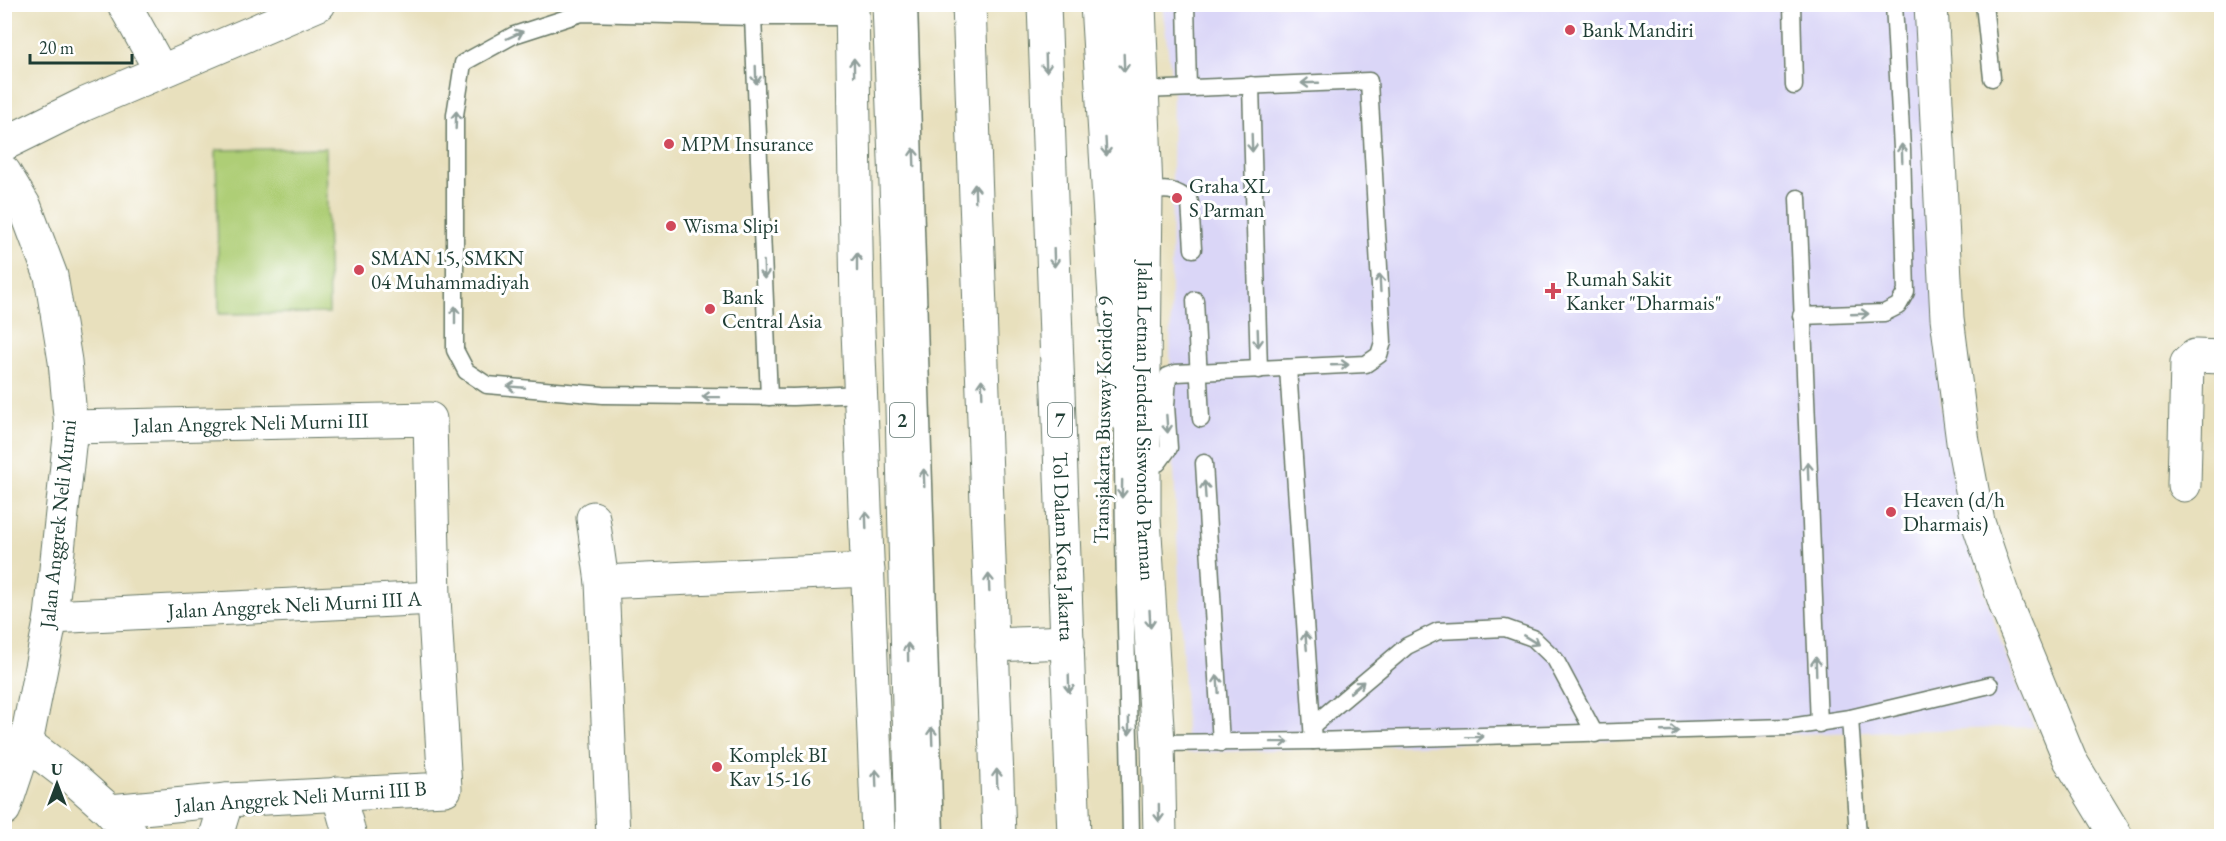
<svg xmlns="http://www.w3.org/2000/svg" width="2226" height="841" viewBox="0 0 2226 841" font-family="'EB Garamond',serif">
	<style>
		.built { fill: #dad6f7 }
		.green { fill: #aece76; stroke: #668655; stroke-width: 1.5 }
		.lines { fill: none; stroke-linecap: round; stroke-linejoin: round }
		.lane-casing { stroke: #657664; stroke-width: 19 }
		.street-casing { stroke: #657664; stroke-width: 35 }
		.secondary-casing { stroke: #657664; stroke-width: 35 }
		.highway-casing { stroke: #657664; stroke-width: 35 }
		.lane { stroke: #fff; stroke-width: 16 }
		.street { stroke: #fff; stroke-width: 33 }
		.secondary { stroke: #fff; stroke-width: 33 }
		.highway { stroke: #fff; stroke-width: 33 }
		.oneway { stroke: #8f9e9a }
		.poi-dot { fill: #d1495b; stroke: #fff; stroke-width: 2 }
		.labels { text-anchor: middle; stroke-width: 6; stroke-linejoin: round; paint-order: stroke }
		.shield { fill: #fff; stroke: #627771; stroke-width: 1.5 }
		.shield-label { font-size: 20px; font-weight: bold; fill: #1f3d34 }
		.poi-label { font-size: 21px; fill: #1f3d34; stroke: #fff; text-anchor: start }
		.street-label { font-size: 21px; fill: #1f3d34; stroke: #fff }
	</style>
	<rect width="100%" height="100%" fill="#fff"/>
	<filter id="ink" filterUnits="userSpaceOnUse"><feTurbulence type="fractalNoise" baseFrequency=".0167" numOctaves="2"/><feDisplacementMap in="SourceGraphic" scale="12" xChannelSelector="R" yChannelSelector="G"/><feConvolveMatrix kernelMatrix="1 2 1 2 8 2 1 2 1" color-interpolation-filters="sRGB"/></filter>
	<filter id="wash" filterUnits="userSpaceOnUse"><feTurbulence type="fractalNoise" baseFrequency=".008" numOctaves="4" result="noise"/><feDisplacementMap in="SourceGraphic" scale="24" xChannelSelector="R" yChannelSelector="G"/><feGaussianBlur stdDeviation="1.35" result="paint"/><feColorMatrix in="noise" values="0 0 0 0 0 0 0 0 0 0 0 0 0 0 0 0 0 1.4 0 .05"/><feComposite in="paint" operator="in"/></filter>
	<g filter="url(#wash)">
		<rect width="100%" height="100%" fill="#e8e0bd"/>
		<path class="built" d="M1162,5H1919L1941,407L1953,474L1967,536L2004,651L2035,727L1385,746L1187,753L1170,381L1173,88Z"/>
		<path class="green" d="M326,148L329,313L219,314L216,150Z"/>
	</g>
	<g filter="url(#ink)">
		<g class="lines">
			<defs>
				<g id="lane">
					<path d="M909,4L935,836"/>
					<path d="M1121,4L1130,214L1128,273"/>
					<path d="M1186,4L1188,88"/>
					<path d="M1792,4L1794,86"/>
					<path d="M1984,4L1992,78"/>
					<path d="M753,17L769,397"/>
					<path d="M853,17H753L582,13L514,35L463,63L455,115V350L466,371L487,385L603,395L793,397L861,394"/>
					<path d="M1251,85L1259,370"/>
					<path d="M1144,90L1369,81L1383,342L1379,355L1366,364L1176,373L1168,376L1166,406L1169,448L1158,463L1144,466"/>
					<path d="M1146,192C1166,189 1175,188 1190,202L1193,249"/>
					<path d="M1798,198L1819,724"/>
					<path d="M1195,300L1201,419"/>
					<path d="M1801,316L1884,313L1898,306L1906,292L1902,149L1894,4"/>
					<path d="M1288,368L1313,741"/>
					<path d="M1123,410C1122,552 1129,694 1131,836"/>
					<path d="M1204,463L1221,743"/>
					<path d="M1850,718L1858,836"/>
					<path d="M1313,725L1407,646L1438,631L1505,628L1533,638L1555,659L1595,734"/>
					<path d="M1158,743L1313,741L1790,727L1850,718L1990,685"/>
				</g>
				<g id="street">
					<path d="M124,4L161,71"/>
					<path d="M1931,4L1947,318L1963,442L1978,522L2007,608L2070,760L2116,836"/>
					<path d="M4,144L85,104L319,4"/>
					<path id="s1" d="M71,427L430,419L434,598L445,789L227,800L110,811"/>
					<path d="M2184,485L2187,363L2195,356L2222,357"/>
					<path d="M593,518L602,582L868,570"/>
					<path d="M602,582L613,836"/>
					<path id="s2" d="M51,617L434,598"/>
					<path d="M26,743L76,781L110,811L132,836"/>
					<path d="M338,793L350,836"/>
					<path d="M216,836L227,800"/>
				</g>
				<path id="secondary" d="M4,172L25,207L51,276L65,361L71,427L51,617L26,743L4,809"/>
				<g id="highway">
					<path d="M852,4L857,305L878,836"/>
					<path d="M889,4L898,236L912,836"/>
					<path d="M969,4L999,836"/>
					<path id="s3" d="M1044,4L1074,836"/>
					<path d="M1097,4L1115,298L1125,416"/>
					<path id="s4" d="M1139,4L1146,192L1144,371V518L1158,743L1160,836"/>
					<path d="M992,645L1068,642"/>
				</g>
			</defs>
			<use href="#lane" class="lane-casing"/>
			<use href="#street" class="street-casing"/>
			<use href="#secondary" class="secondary-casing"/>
			<use href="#highway" class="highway-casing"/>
			<use href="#lane" class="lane"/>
			<use href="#street" class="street"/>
			<use href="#secondary" class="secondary"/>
			<use href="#highway" class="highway"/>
		</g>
		<defs><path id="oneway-shaft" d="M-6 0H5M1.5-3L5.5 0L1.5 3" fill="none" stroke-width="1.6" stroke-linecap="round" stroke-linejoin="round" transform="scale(1.5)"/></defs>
		<g class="oneway">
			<use href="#oneway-shaft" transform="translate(515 35) rotate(-24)"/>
			<use href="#oneway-shaft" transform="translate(1046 63) rotate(88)"/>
			<use href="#oneway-shaft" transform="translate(1124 63) rotate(88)"/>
			<use href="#oneway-shaft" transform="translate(854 67) rotate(-91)"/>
			<use href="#oneway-shaft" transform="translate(756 75) rotate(88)"/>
			<use href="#oneway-shaft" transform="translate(1310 83) rotate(178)"/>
			<use href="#oneway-shaft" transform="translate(456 120) rotate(-88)"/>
			<use href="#oneway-shaft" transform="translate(1252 143) rotate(88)"/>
			<use href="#oneway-shaft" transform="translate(1106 147) rotate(87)"/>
			<use href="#oneway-shaft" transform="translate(1902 153) rotate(-92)"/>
			<use href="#oneway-shaft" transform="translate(914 157) rotate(-92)"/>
			<use href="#oneway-shaft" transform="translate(975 193) rotate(-92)"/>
			<use href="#oneway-shaft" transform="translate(1054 258) rotate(88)"/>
			<use href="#oneway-shaft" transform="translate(857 262) rotate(-90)"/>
			<use href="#oneway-shaft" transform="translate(764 270) rotate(88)"/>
			<use href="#oneway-shaft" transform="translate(1380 283) rotate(-93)"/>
			<use href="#oneway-shaft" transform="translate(1860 314) rotate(-2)"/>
			<use href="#oneway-shaft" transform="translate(455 315) rotate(-90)"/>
			<use href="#oneway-shaft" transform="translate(1258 338) rotate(88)"/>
			<use href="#oneway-shaft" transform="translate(1340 365) rotate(-2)"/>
			<use href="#oneway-shaft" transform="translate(516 387) rotate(-175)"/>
			<use href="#oneway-shaft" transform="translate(982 388) rotate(-92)"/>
			<use href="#oneway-shaft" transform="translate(711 397) rotate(-179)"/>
			<use href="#oneway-shaft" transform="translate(1167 424) rotate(86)"/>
			<use href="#oneway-shaft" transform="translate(1808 471) rotate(-92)"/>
			<use href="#oneway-shaft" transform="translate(924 478) rotate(-92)"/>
			<use href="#oneway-shaft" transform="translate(1122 489) rotate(91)"/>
			<use href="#oneway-shaft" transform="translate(1205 490) rotate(-94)"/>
			<use href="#oneway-shaft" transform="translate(866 520) rotate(-92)"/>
			<use href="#oneway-shaft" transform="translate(989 583) rotate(-92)"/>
			<use href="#oneway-shaft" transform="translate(1150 619) rotate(87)"/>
			<use href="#oneway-shaft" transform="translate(1531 640) rotate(31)"/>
			<use href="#oneway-shaft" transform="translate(1306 641) rotate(-95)"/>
			<use href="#oneway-shaft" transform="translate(908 652) rotate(-91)"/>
			<use href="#oneway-shaft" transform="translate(1816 666) rotate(-92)"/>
			<use href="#oneway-shaft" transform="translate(1069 684) rotate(88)"/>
			<use href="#oneway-shaft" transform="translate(1218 684) rotate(-94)"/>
			<use href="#oneway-shaft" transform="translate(1357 687) rotate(-40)"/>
			<use href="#oneway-shaft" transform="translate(1129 726) rotate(89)"/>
			<use href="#oneway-shaft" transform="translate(1670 731) rotate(-2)"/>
			<use href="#oneway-shaft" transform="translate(932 736) rotate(-92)"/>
			<use href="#oneway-shaft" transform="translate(1475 737) rotate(-1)"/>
			<use href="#oneway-shaft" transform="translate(1280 742) rotate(-1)"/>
			<use href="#oneway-shaft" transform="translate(876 778) rotate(-92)"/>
			<use href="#oneway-shaft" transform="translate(997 778) rotate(-92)"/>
			<use href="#oneway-shaft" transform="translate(1159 813) rotate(89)"/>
		</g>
	</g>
	<g class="poi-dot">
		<circle cx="1570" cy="30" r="6"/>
		<circle cx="669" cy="144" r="6"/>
		<circle cx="1177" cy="198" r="6"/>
		<circle cx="671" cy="226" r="6"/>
		<circle cx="359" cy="270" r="6"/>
		<path d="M1550 282h6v6h6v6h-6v6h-6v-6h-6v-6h6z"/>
		<circle cx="710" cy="309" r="6"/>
		<circle cx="1891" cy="512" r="6"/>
		<circle cx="717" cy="767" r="6"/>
	</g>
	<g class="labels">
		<g class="shield">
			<rect x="890" y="403" width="24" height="34" rx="4.5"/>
			<rect x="1048" y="403" width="24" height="34" rx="4.5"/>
		</g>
		<g class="shield-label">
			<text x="902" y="427">2</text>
			<text x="1060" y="427">7</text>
		</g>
		<g class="poi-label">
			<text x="1582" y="37">Bank Mandiri</text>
			<text x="681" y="151">MPM Insurance</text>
			<text x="1189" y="193">Graha XL<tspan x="1189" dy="24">S Parman</tspan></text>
			<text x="683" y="233">Wisma Slipi</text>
			<text x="371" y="265">SMAN 15, SMKN<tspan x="371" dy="24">04 Muhammadiyah</tspan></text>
			<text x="1566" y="286">Rumah Sakit<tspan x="1566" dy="24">Kanker "Dharmais"</tspan></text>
			<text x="722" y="304">Bank<tspan x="722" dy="24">Central Asia</tspan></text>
			<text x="1903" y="507">Heaven (d/h<tspan x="1903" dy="24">Dharmais)</tspan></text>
			<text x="729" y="762">Komplek BI<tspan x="729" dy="24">Kav 15-16</tspan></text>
		</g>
		<g class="street-label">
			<text transform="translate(1103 420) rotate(-89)" y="7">Transjakarta Busway Koridor 9</text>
			<text dy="7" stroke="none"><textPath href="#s4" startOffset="417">Jalan Letnan Jenderal Siswondo Parman</textPath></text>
			<text dy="7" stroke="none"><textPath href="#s1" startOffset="180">Jalan Anggrek Neli Murni III</textPath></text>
			<text transform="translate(58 524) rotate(-84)" y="7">Jalan Anggrek Neli Murni</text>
			<text dy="7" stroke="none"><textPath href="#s3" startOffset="543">Tol Dalam Kota Jakarta</textPath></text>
			<text dy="7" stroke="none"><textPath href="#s2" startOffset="244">Jalan Anggrek Neli Murni III A</textPath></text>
			<text transform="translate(301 797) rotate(-4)" y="7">Jalan Anggrek Neli Murni III B</text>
		</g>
	</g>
	<rect width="2226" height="841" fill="none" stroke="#fff" stroke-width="24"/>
	<g transform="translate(57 784)" stroke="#ffffff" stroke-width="4.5" paint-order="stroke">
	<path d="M0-4.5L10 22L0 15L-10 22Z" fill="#1f3d34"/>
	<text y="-9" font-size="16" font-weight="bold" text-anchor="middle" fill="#1f3d34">U</text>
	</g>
	<path d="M30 54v9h102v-9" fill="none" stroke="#1f3d34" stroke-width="3"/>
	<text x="39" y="54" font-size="18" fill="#1f3d34" stroke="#ffffff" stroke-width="4.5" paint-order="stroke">20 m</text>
</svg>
